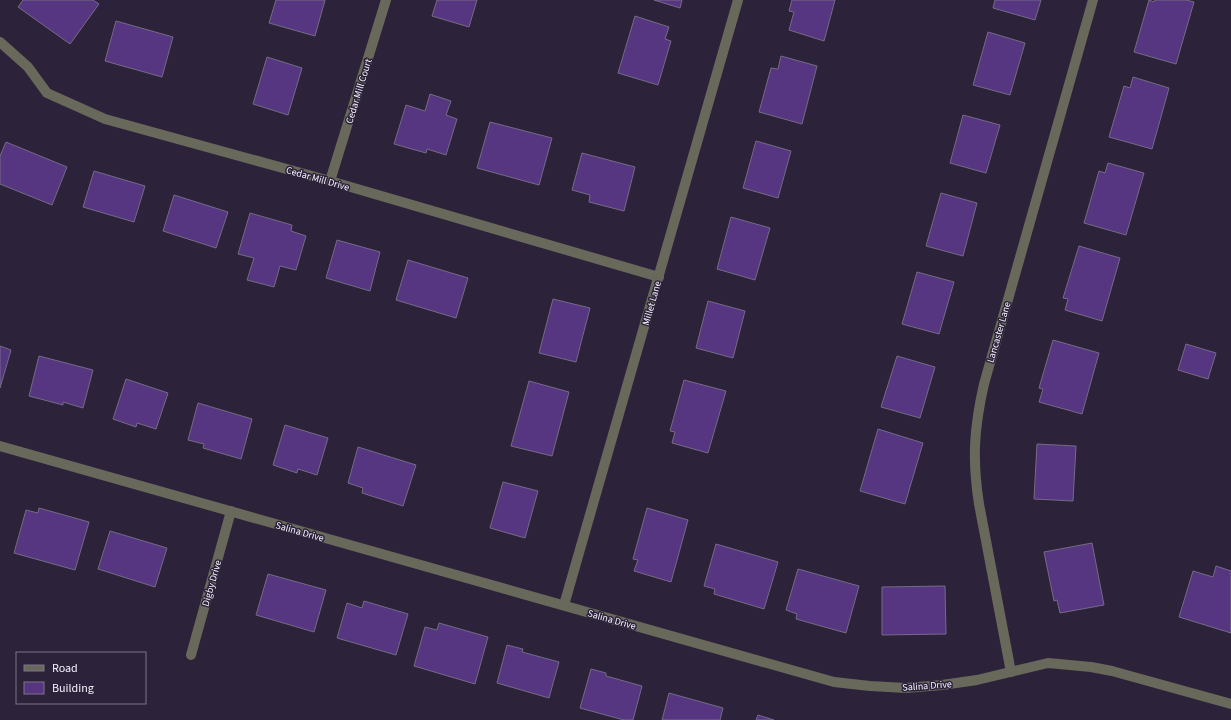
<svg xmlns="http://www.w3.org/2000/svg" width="1231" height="720" viewBox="0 0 1231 720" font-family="'Source Sans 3',sans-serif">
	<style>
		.building { fill: #563681; stroke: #746b86 }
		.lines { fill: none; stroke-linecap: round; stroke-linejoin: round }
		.minor { stroke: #68685b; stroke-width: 10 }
		.labels { text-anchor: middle; stroke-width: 3; stroke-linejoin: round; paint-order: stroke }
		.street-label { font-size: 10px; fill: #f5f1fe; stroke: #2c233a }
	</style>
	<rect width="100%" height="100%" fill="#2c233a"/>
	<g class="building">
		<path d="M23,0H93L99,4L70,44L18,7Z"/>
		<path d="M276,0H325L315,36L269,23Z"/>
		<path d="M437,0H477L469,27L432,16Z"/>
		<path d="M654,0H682L680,8Z"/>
		<path d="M792,0H835L824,41L789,30L794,12L789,11Z"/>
		<path d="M995,0H1041L1035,20L993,8Z"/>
		<path d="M1149,0L1154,2L1155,0H1186L1194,2L1176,64L1134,52Z"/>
		<path d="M635,16L669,27L665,39L671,41L658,85L618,73Z"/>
		<path d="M116,21L173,37L162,77L105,61Z"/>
		<path d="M988,32L1025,43L1010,95L973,85Z"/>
		<path d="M781,56L817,66L802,124L759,112L771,68L778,69Z"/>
		<path d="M267,57L302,68L288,115L253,104Z"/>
		<path d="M1133,77L1169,88L1152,149L1109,137L1124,86L1130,88Z"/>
		<path d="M430,94L451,101L446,115L457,119L446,155L427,149L426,153L394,144L406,105L425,111Z"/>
		<path d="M963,115L1000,125L986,173L950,163Z"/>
		<path d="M490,122L552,138L539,185L477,168Z"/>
		<path d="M756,141L791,151L778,198L743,188Z"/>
		<path d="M6,142L67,167L52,205L0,184V156Z"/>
		<path d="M582,153L635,167L624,211L589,202L590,195L572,190Z"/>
		<path d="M1108,163L1144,173L1126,235L1084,223L1099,171L1105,173Z"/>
		<path d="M94,171L145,186L134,222L83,207Z"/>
		<path d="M941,193L977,203L963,256L926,246Z"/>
		<path d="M174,195L228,212L216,248L163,231Z"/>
		<path d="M250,213L292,225L291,231L306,236L296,270L280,266L274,287L247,280L254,258L238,254Z"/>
		<path d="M731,217L770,228L755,280L717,269Z"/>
		<path d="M337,240L380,252L370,291L326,278Z"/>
		<path d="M1079,246L1120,258L1102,321L1065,310L1068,299L1063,298Z"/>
		<path d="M408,260L468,278L456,318L396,300Z"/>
		<path d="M917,272L954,282L939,334L902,324Z"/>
		<path d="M553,299L590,308L576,362L539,353Z"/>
		<path d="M708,301L745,311L733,358L696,348Z"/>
		<path d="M1053,340L1099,353L1082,414L1039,402L1043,389L1039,388Z"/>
		<path d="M1186,344L1216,353L1208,379L1178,370Z"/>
		<path d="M0,346L11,350L0,388Z"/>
		<path d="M39,356L93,370L83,408L63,402V405L29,396Z"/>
		<path d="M897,356L935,367L920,418L881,407Z"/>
		<path d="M126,379L168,393L156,429L137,423L136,427L113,419Z"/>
		<path d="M684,380L726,391L708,453L672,443L675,432L670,431Z"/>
		<path d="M529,381L569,392L552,456L511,446Z"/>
		<path d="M198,403L252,419L241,459L203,448L204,444L188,440Z"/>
		<path d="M285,425L328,438L317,475L298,469L297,473L273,465Z"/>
		<path d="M878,429L923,443L905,504L860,491Z"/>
		<path d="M1037,444L1076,446L1073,501L1034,499Z"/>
		<path d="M358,447L416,465L403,506L362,493L363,488L348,483Z"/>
		<path d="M503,482L538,491L525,538L490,528Z"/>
		<path d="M39,508L89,522L75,570L14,553L26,510L38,513Z"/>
		<path d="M647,508L688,520L671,582L634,571L638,560L633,559Z"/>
		<path d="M110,531L167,548L155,587L98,569Z"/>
		<path d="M1092,543L1104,605L1060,613L1057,600L1054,601L1044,552Z"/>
		<path d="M716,544L778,562L764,609L714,594L715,589L704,586Z"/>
		<path d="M1216,566L1231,571V633L1179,617L1193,571L1213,577Z"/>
		<path d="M798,569L859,586L846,633L796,619L797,614L786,610Z"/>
		<path d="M268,574L326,590L314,632L256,615Z"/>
		<path d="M945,586L946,634L882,635V587Z"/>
		<path d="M364,601L408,614L396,655L337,638L347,603L362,608Z"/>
		<path d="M439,623L488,637L475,684L414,666L425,627L437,630Z"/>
		<path d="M507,645L523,649L522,652L559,662L549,698L497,683Z"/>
		<path d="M591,669L606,673V676L642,686L633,720H624L580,708Z"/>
		<path d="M669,693L723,708L720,720H662Z"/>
		<path d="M758,715L774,720H756Z"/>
	</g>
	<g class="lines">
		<g class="minor">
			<path d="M0,42L28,67L47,93L105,119L330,181L659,277"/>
			<path d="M330,181L386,0"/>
			<path d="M0,446L834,682L870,686L906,688L942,685L977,680L1048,663L1091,667L1112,671L1231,704"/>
			<path d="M564,605L738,0"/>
			<path d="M191,655L231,511"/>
			<path d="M1011,672L979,504C972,459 974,428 984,384L1093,0"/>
		</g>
	</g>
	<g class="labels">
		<g class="street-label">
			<text transform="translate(358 91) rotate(-73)" y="4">Cedar Mill Court</text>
			<text transform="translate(318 178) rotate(16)" y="4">Cedar Mill Drive</text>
			<text transform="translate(651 303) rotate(-74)" y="4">Millet Lane</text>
			<text transform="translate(998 332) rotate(-74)" y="4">Lancaster Lane</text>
			<text transform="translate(300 531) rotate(16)" y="4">Salina Drive</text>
			<text transform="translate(211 583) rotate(-74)" y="4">Digby Drive</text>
			<text transform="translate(612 619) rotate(16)" y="4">Salina Drive</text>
			<text transform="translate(927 685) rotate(-4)" y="4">Salina Drive</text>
		</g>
	</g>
	<rect x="16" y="652" width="130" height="52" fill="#2c233a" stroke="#7c7588"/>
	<rect x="24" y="665" width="20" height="6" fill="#68685b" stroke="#7c7588"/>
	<text x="52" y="672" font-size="12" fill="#f5f1fe">Road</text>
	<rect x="24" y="682" width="20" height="12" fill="#563681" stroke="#7c7588"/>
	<text x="52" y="692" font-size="12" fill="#f5f1fe">Building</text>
</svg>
